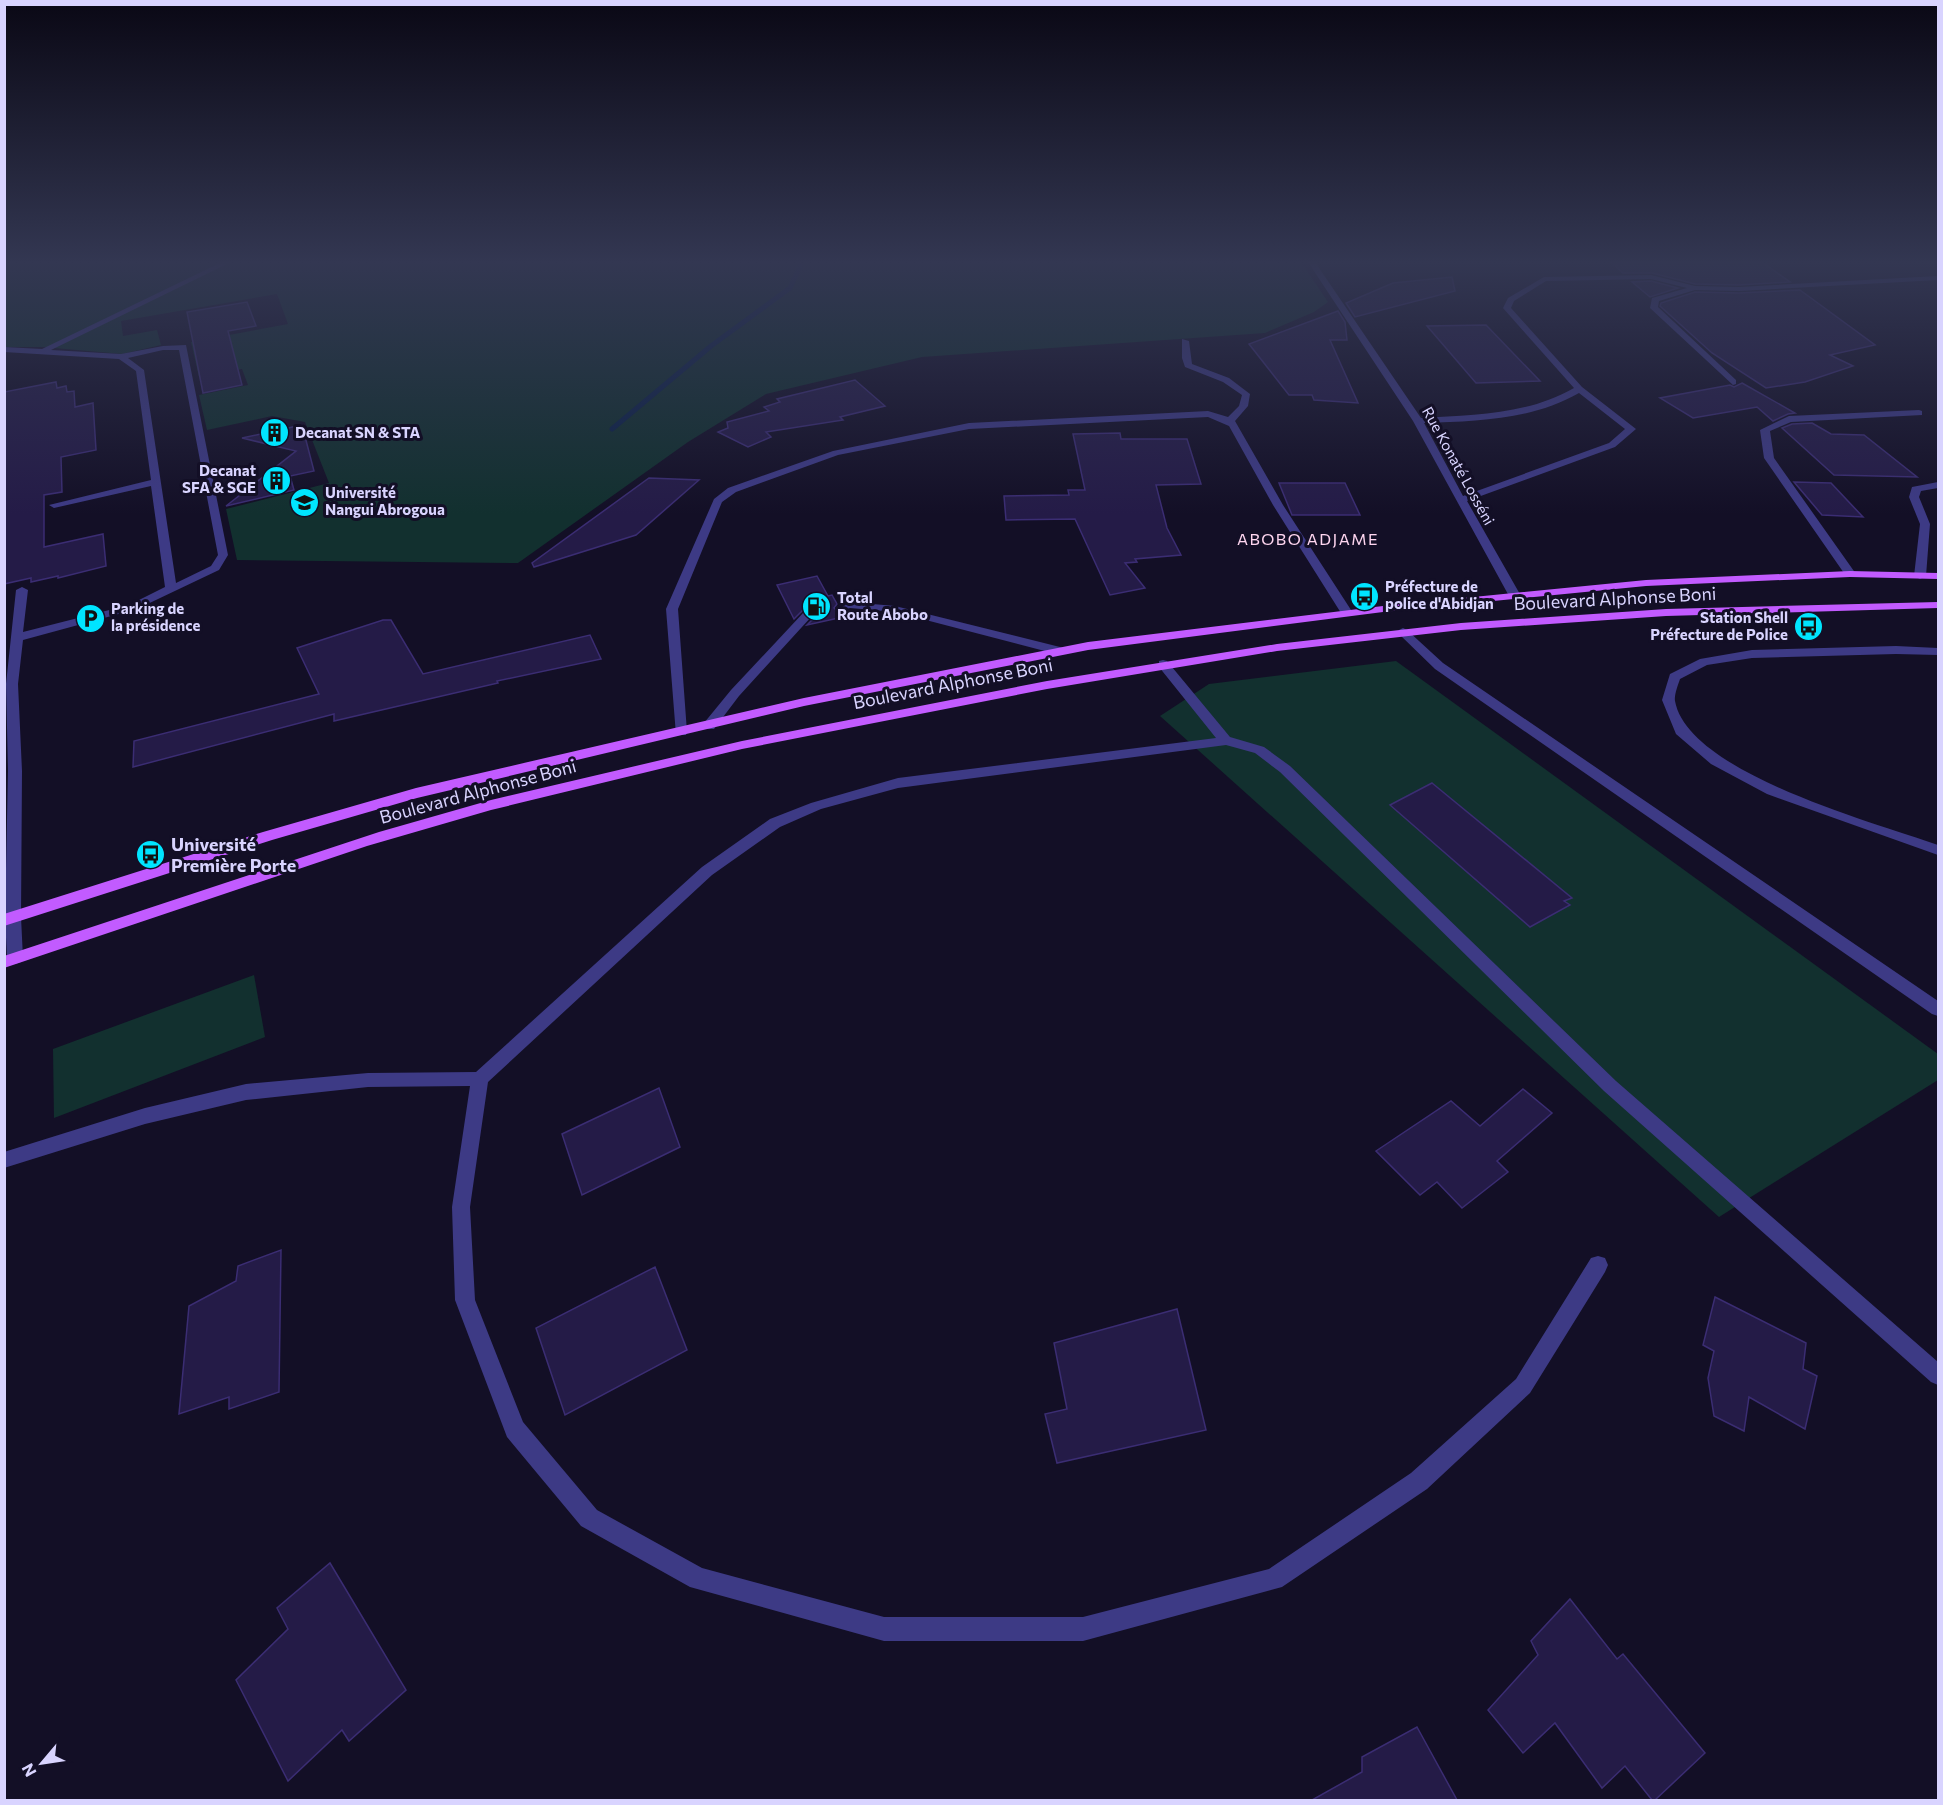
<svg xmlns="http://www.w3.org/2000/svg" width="1943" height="1805" viewBox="0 0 1943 1805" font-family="Commissioner,sans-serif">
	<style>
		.green { fill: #12302f }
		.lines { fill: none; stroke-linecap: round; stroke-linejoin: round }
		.stream { stroke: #0c2248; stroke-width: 5 }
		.building { fill: #241b47; stroke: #3b2d73; stroke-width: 1.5 }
		.lane { fill: #3d3a85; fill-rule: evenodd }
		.street { fill: #3d3a85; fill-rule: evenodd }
		.primary { fill: #c25bff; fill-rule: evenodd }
		.labels { text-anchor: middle; stroke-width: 6; stroke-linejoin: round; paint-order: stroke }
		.far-poi-label { font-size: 15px; font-weight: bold; fill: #d9d4ff; stroke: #130f26; text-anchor: start }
		.far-street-label { font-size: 15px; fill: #d9d4ff; stroke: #130f26 }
		.far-neighbourhood-label { font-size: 16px; letter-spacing: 1.5px; fill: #ffd6f0; stroke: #130f26 }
		.street-label { font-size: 18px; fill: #d9d4ff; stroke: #130f26 }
		.poi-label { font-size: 18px; font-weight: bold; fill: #d9d4ff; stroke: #130f26; text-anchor: start }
	</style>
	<rect width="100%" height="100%" fill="#130f26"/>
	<g class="green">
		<path d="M5,262H1301L1328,302L1314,312L1265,333L922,357L766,394L688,442L518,563L237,560L226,509L329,483L305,422L272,416L207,430L199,395L248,385L242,369L199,377L191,342L288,324L277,294L121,321L123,336L157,330L161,345L122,354L43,347H5Z"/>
		<path d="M1396,661L1938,1054V1080L1719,1217L1160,716L1209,684Z"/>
		<path d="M254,975L265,1037L54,1118L53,1049Z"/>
	</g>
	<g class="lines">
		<path class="stream" d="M612,429L711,346L790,288L802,262"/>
	</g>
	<g class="building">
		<path d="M1611,262H1762L1790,282L1739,285L1695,284L1652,273H1623Z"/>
		<path d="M1452,277L1455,291L1355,317L1346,303L1393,283Z"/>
		<path d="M1651,281L1678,288L1650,297L1632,282Z"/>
		<path d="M1800,290L1875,345L1830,355L1853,366L1805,382L1766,388L1712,353L1660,306L1661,303L1695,292L1739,293Z"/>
		<path d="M247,302L256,326L228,331L242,385L203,393L187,312Z"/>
		<path d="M1338,311L1345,322L1347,340H1330L1358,403L1314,400L1312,395H1289L1249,344Z"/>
		<path d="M1486,325L1540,381L1476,383L1427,326Z"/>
		<path d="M855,380L885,406L840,417L843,420L766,432L771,437L748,447L718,432L728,428L727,422L769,411L764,407L780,402L777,399Z"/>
		<path d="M56,382L57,388L66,386L67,392L74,391L75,407L93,403L96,450L61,457L62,492L44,495V547L103,534L106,566L58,578V576L31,582V578L4,584V392Z"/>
		<path d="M1742,383L1795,413L1788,414L1773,421L1757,407L1693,418L1660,398L1730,385L1734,387Z"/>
		<path d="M1812,423L1831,434L1864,435L1917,477L1834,475L1782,428L1792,424Z"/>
		<path d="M302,425L314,471L290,476L294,490L226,506L296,451L242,438Z"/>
		<path d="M1120,433L1121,439H1187L1201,484L1156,485L1167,528L1181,555L1135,559L1137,562L1125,563L1145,588L1110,595L1075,519L1006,520L1004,496L1069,495L1068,490H1085L1073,434Z"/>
		<path d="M649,478L699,480L636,535L534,567L532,563Z"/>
		<path d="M1794,482L1831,483L1863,517L1822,515Z"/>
		<path d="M1279,483H1345L1360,515H1292Z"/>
		<path d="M817,576L828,596L832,595L837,604L834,608L843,617L807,625L814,618V611L803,610L794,619L777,585Z"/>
		<path d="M383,620H391L423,674L590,635L601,659L497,681L498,683L334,721V714L133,767L134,741L319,694L297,648Z"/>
		<path d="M1432,783L1572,898L1564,901L1570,905L1530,927L1390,805Z"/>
		<path d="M659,1088L680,1147L582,1195L562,1134Z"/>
		<path d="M1523,1089L1552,1113L1497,1161L1508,1172L1462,1208L1437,1182L1420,1195L1376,1151L1451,1101L1480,1126Z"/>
		<path d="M281,1250L279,1392L229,1409V1397L179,1414L189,1306L236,1281L238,1266Z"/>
		<path d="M655,1267L687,1350L565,1415L536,1328Z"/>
		<path d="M1715,1297L1806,1343L1803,1369L1817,1376L1805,1429L1749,1397L1744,1431L1714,1416L1708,1378L1714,1351L1703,1345Z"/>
		<path d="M1177,1309L1206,1430L1057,1463L1045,1414L1067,1409L1054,1343Z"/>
		<path d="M330,1563L406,1690L349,1741L342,1730L288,1781L236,1680L288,1629L277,1608Z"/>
		<path d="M1570,1599L1617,1659L1623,1654L1705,1753L1655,1800H1652L1625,1766L1602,1788L1555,1723L1523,1753L1488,1710L1538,1655L1531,1641Z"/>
		<path d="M1417,1727L1457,1800H1312L1362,1772V1757Z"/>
	</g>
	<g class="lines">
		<g class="lane">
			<path d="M222,262H231L51,350L121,354L163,346L186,345L228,555L219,570L137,609L23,640L18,684L22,771L21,917L23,958L21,962L15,964L9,962L7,958L5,917L8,771L6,684L16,590L22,587L28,590L23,632L129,605L165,587L151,486L54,508L49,505L151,480L136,371L119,359L4,352V347L42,349ZM163,350H179L218,555L211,566L176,583L144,370L128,358Z"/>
			<path d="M1182,339L1189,341L1192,364L1229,378L1250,394L1248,406L1235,421L1283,505L1353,613L1351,615L1347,616L1341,613L1273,505L1229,426L1208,417L969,429L838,455L736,492L722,502L678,609L687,732L686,735H676L666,609L714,499L728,488L833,451L969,423L1208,411L1228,417L1239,406L1242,395L1223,382L1185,367L1182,358Z"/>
			<path d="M1919,410L1922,411V415L1791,422L1770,431L1774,458L1856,574L1850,577L1846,576L1764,458L1760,430L1789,416Z"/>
			<path d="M1938,482V488L1921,491L1919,497L1930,524L1926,576L1920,579L1914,576L1920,524L1909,497L1912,487Z"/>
			<path d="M850,602L895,606L1064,648L1066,651L1060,655L895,612L850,608L842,610L836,607Z"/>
			<path d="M808,611L812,612V616L739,696L714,729H704L703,726L704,723L731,690L804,612Z"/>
			<path d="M1403,628L1407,630L1443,663L1938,1001V1016L1932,1014L1435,669L1399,634V630Z"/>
		</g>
		<g class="street">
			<path d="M1308,262H1315L1421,418C1473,415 1527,415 1574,388L1503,308L1508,298L1544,277L1651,275L1695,286L1739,287L1938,276V280L1739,291L1695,290L1659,301L1658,307L1736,380V384L1733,385L1650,308L1652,298L1687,288L1651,279L1546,281L1514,301L1511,308L1582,387L1636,429L1615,447L1467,501L1521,596L1515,599L1509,596L1413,421ZM1579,393L1625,429L1609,443L1463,496L1424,423C1477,421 1532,420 1579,393Z"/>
			<path d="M1896,646L1938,648V655L1896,654L1752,658L1707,665L1680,679C1678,685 1674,695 1675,701C1688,773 1876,823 1938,845V855L1767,794L1711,764L1676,734L1662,700L1670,674L1700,659L1752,650Z"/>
			<path d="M1163,660L1167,661L1230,737L1264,747L1290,766L1616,1081L1938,1362V1385L1931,1382L1604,1091L1280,772L1255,753L1226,745L898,788L821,809L780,827L712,875L488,1082L470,1207L475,1300L523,1422L597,1510L702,1568L884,1617H1083L1269,1569L1411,1473L1516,1379L1591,1258L1598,1256L1605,1258L1608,1265L1605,1272L1530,1393L1427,1489L1282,1587L1083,1641H884L690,1587L581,1526L507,1437L455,1300L452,1207L470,1086L368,1087L246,1100L145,1124L4,1168V1152L145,1108L246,1084L368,1073L476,1072L702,867L770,819L811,803L898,778L1216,738L1159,667V661Z"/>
		</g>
		<g class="primary">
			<path d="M1850,571L1938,573V579L1850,577L1646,586L1383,612L1088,650L804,706L417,798L272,840L4,926V914L263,832L416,788L804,698L1088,642L1383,606L1646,580Z"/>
			<path d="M1938,602V608L1666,616L1461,630L1277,651L1047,689L742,749L491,810L367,846L4,968V956L379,832L491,800L742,741L1047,681L1277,644L1461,623L1666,609Z"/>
		</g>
	</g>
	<linearGradient id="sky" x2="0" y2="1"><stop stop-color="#0a0815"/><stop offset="0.51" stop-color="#333752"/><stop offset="1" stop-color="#333752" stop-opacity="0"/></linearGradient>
	<rect width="1943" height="514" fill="url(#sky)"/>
	<defs>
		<symbol id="building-disc" viewBox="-11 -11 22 22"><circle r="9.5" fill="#00e5ff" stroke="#130f26"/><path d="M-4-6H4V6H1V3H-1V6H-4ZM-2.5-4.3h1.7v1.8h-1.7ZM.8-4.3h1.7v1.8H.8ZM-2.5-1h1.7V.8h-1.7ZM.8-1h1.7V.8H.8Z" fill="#111"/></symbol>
		<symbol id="university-disc" viewBox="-11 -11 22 22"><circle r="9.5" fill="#00e5ff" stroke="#130f26"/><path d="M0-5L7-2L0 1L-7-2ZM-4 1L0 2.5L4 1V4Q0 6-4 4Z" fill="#111"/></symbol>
		<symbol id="bus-disc" viewBox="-11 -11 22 22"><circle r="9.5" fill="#00e5ff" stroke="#130f26"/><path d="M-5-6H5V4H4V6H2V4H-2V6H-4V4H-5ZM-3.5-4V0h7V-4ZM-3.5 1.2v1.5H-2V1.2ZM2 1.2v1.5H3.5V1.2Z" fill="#111"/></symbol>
		<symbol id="fuel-disc" viewBox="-11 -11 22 22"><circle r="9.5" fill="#00e5ff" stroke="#130f26"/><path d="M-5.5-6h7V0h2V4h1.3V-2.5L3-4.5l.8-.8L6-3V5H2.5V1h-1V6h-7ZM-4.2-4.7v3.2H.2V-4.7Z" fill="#111"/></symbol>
		<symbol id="parking-disc" viewBox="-11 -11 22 22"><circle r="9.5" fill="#00e5ff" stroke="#130f26"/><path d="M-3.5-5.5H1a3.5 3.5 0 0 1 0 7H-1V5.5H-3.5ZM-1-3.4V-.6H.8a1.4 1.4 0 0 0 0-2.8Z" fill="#111"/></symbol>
	</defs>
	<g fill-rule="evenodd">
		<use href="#building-disc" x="258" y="416" width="33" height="33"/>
		<use href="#building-disc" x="260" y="464" width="33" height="33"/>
		<use href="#university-disc" x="288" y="486" width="33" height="33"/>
		<use href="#bus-disc" x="1348" y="580" width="33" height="33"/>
		<use href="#fuel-disc" x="800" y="590" width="33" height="33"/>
		<use href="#parking-disc" x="74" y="602" width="33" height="33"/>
		<use href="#bus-disc" x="1792" y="610" width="33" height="33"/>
		<use href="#bus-disc" x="134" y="838" width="33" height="33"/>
	</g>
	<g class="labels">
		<g class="far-poi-label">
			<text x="295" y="438">Decanat SN &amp; STA</text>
			<text x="256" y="476" text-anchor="end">Decanat<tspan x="256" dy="17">SFA &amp; SGE</tspan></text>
			<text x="325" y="498">Université<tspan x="325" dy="17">Nangui Abrogoua</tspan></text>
			<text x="1385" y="592">Préfecture de<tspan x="1385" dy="17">police d'Abidjan</tspan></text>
			<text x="837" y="603">Total<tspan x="837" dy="17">Route Abobo</tspan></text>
			<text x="111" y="614">Parking de<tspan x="111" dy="17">la présidence</tspan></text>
			<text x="1788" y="623" text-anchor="end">Station Shell<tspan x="1788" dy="17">Préfecture de Police</tspan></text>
		</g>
		<g class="far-street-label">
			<text transform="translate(1458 466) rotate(61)" y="5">Rue Konaté Losséni</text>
		</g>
		<g class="far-neighbourhood-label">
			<text x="1308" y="545">ABOBO ADJAME</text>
		</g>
		<g class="street-label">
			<text transform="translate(1615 599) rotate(-3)" y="6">Boulevard Alphonse Boni</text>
			<text transform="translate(953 684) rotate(-11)" y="6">Boulevard Alphonse Boni</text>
			<text transform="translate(478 792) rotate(-15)" y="6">Boulevard Alphonse Boni</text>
		</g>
		<g class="poi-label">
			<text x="171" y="851">Université<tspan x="171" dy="21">Première Porte</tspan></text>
		</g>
	</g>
	<rect width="1943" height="1805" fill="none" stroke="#d9d4ff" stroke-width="12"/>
	<g transform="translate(42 1763) rotate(241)" stroke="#130f26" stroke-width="4.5" paint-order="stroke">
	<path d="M0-4.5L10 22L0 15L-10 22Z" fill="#d9d4ff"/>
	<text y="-9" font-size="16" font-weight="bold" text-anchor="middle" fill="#d9d4ff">N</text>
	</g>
</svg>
